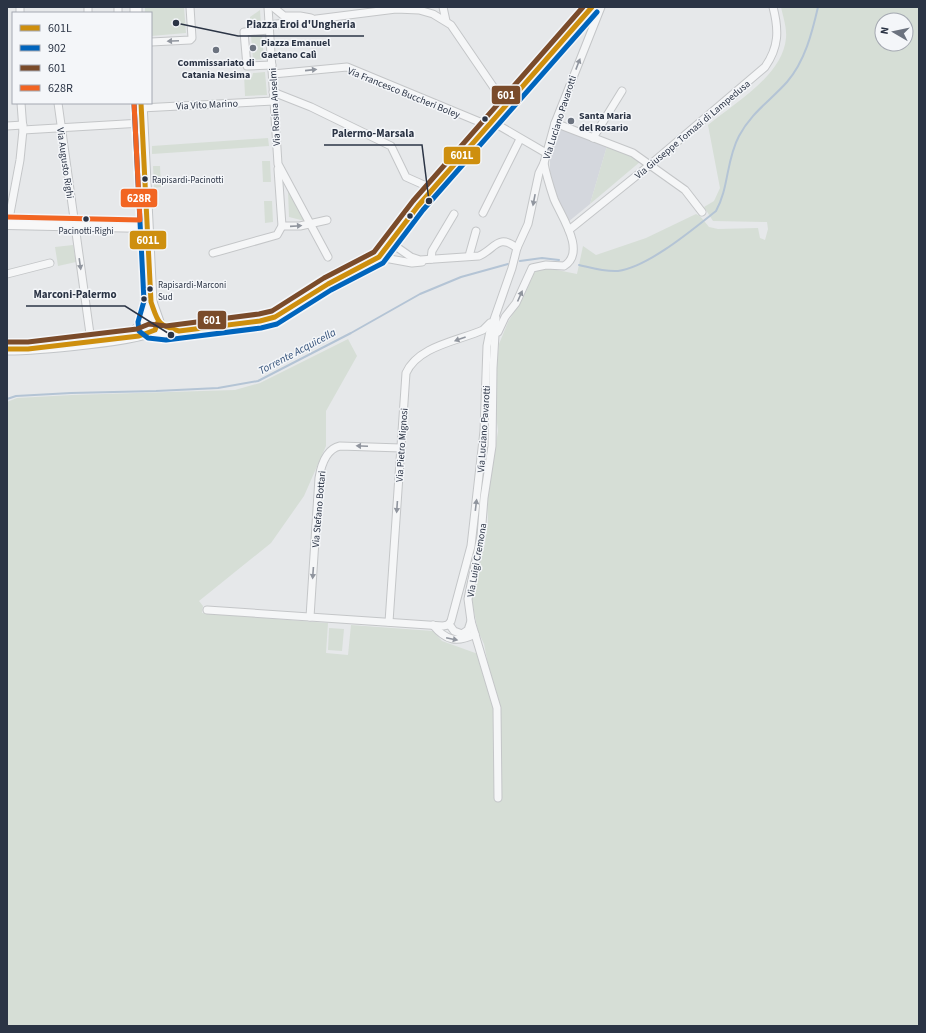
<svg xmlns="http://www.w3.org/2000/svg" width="926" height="1033" viewBox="0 0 926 1033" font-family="'Source Sans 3',sans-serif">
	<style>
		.built { fill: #d4d7dd }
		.green { fill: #d6ded6; fill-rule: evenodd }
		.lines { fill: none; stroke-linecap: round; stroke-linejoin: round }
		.stream { stroke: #b4c4d5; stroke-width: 2 }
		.minor-casing { stroke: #c4c6c8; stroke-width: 9 }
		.secondary-casing { stroke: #c4c6c8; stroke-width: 12 }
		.primary-casing { stroke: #c2c5c8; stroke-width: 13 }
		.minor { stroke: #f5f6f7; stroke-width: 7 }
		.secondary { stroke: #f8f8f8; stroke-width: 10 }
		.primary { stroke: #f8f8f8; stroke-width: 11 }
		.bus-1-casing { stroke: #f4f6f9; stroke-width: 8 }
		.bus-2-casing { stroke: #f4f6f9; stroke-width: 8 }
		.bus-3-casing { stroke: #f4f6f9; stroke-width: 8 }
		.bus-4-casing { stroke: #f4f6f9; stroke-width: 8 }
		.bus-1 { stroke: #ce8f0e; stroke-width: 5 }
		.bus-2 { stroke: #0065bd; stroke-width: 5 }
		.bus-3 { stroke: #7a4b2a; stroke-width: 5 }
		.bus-4 { stroke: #f26522; stroke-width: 5 }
		.oneway { fill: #90959e }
		.poi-dot { fill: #6c737f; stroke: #f4f6f9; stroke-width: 1.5 }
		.bus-dot { fill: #2b3445; stroke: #f4f6f9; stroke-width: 1.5 }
		.labels { text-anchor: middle; stroke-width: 3; stroke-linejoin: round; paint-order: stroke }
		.bus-label { font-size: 9px; fill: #2b3445; stroke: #f4f6f9; text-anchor: start }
		.poi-label { font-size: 10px; font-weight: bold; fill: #2b3445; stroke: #f4f6f9; text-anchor: start }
		.street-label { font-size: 10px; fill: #2b3445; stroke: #f4f6f9 }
		.water-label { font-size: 11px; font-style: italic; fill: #34527a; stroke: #f4f6f9 }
		.leader { fill: none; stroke: #2b3445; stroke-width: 1.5 }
		.callout-dot { fill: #2b3445; stroke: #f4f6f9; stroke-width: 1.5 }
		.callout-label { font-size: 11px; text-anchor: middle; font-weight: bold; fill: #2b3445; stroke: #f4f6f9; stroke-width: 3; stroke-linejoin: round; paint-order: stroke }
		.line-badge { stroke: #f4f6f9; stroke-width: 1.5 }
		.badge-label { font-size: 11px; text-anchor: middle; font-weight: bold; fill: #fff }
	</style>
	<rect width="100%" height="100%" fill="#e6e8ea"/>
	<path class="built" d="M558,127L607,146L590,204L568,222L558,201L550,174V153Z"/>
	<g class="green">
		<path d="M145,7H184L186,33L151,36V13H145Z"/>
		<path d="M781,7H919V1026H7V402L17,398L72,395L235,390L260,383L348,339L357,356L326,411V446L304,496L271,543L199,601L203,606L202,613L328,623L326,653L348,655L351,625L433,631L442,641L478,654L481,665L488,664L484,644L478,631L471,597L485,544L488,521L487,499L498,431L496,414L497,364L499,344L508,322L524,296L534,273L539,269L547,268L577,274L583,246L596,255L646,238L696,214L700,216L709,227L718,229L758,228L760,238L765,240L768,229L767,222L713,221L704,207L714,201L720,188L708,125C735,103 783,75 786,38C787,27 783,17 781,7ZM882,20H906V44H882Z"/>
		<path d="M260,10L261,25H250V17Z"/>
		<path d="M251,36H262L264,59L253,60Z"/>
		<path d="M265,72L267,95L245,96L244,75L252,77L253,73Z"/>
		<path d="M268,138L269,146L152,154V146Z"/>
		<path d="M607,146L630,154L641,161L590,204Z"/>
		<path d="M262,161H270L271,182H263Z"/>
		<path d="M153,166H160L161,187L154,188Z"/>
		<path d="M288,191L305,221L289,217Z"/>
		<path d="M264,201H272L273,222L265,223Z"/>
		<path d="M73,245L76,262L58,266L55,247Z"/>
		<path d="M329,628L344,629L342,651L328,650Z"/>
	</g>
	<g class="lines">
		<g class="stream">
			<path d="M520,261L542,258L559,260"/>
			<path d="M579,265C592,268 605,272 618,271C648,267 692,230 716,211C729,188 726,160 739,136C751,113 770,101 787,82C805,61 812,33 818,7"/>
			<path d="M7,399L16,396L71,393L156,391L218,388L258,381L351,333L420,294L461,277L508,264"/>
		</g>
		<defs>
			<g id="minor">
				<path d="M88,7V13"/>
				<path d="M118,7V13"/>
				<path d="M268,7L278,164L328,257"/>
				<path d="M273,7L284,16H300L311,18"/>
				<path d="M443,7L446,21"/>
				<path d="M20,13V7"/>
				<path d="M269,25L396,9L419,10L433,14L451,25L505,104"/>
				<path d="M269,30L244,32L247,66L272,65"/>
				<path d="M151,42L190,40L192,38L190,7"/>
				<path d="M273,74L347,67L487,125"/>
				<path d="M273,92L311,107L391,146L406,177L433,189"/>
				<path d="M58,103L91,341"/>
				<path d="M141,108L274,101"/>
				<path d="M491,121L546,153"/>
				<path d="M555,123L633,153L685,190L702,212"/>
				<path d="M7,126L23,125"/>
				<path d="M23,130L142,123"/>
				<path d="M593,138L622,91"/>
				<path d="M483,213L520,139"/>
				<path d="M8,224L20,160L23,130L21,103"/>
				<path d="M282,226H300L327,220"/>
				<path d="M569,230L651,164L765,67C779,47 779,30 773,7"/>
				<path d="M391,243L411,257L420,260L479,256C495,249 498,233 517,248"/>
				<path d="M213,253L277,235L282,226L278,169"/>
				<path d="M469,256L476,231"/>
				<path d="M379,257L412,263L422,262"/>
				<path d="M431,259L432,251L454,214"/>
				<path d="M7,274L50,263"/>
				<path d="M496,318L493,368L492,446L484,498L481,536L468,599L471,621L497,708L498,798"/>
				<path d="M498,332L505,317L516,303L532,268L546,265L564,266C587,252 561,216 554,199C550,187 546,175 544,163"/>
				<path d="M207,610L443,626L448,625L451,621L471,546L484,431L487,346L490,331L512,268L517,248L528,224L539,173L544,163L555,123L601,7"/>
				<path d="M310,617L319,478C321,466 326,449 340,446L401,448"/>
				<path d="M389,622L406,373C418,346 458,341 483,330L490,323"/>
				<path d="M449,624L454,631L462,634L468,630L471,621"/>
				<path d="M433,625C446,641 457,643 475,634"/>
			</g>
			<g id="secondary">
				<path d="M7,224L147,227"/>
				<path d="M152,332L166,333L260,321L275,317L284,313L328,284L379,257L418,206L494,117L592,7"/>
			</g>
			<g id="primary">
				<path d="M136,7V13"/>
				<path d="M130,336L145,323L151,302"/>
				<path d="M7,349C29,349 147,340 157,328L158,322L151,302L141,103"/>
			</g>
		</defs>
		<use href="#minor" class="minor-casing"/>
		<use href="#secondary" class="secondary-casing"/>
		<use href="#primary" class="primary-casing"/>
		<use href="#minor" class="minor"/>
		<use href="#secondary" class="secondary"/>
		<use href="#primary" class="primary"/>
		<defs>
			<g id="bus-1">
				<path d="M141,103L151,302C158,322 157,325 179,331L260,321L275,317L328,284L379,257L418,206L592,7"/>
				<path d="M7,349H28L139,336L155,330L158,322"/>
			</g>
			<path id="bus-2" d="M134,103L144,301L138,322L139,331L148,338L166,340L261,328L277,324L331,290L383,263L423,210L597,12"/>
			<path id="bus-3" d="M7,342H28L137,329L149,324L166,326L259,314L272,311L324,278L374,252L413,201L583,7"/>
			<path id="bus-4" d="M7,217L140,220L134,103"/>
		</defs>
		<use href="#bus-1" class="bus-1-casing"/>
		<use href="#bus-2" class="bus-2-casing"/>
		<use href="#bus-3" class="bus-3-casing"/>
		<use href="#bus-4" class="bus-4-casing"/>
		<use href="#bus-1" class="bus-1"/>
		<use href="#bus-2" class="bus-2"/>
		<use href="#bus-3" class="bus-3"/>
		<use href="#bus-4" class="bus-4"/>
	</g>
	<defs><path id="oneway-solid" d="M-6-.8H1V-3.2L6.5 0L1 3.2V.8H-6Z"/></defs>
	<g class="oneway">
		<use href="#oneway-solid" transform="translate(173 41) rotate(177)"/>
		<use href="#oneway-solid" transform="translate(578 64) rotate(-69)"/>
		<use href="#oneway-solid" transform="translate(311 70) rotate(-6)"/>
		<use href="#oneway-solid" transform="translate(534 200) rotate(101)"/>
		<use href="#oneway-solid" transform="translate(296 226) rotate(-4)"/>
		<use href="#oneway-solid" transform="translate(80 264) rotate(82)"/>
		<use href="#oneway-solid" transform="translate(520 296) rotate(-66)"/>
		<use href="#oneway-solid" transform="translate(460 339) rotate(160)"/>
		<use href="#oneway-solid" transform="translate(362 446) rotate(-178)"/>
		<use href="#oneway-solid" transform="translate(476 505) rotate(-83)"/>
		<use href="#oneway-solid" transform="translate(397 507) rotate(94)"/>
		<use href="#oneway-solid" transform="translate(313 573) rotate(94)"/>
		<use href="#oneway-solid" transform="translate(452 639) rotate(12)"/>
	</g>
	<g class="poi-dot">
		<circle cx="253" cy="48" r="4"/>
		<circle cx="216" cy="50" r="4"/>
		<circle cx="571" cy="121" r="4"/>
	</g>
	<g class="bus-dot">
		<circle cx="485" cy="119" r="3.5"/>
		<circle cx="145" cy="179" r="3.5"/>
		<circle cx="410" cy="216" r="3.5"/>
		<circle cx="86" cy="219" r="3.5"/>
		<circle cx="150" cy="289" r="3.5"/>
		<circle cx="144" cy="299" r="3.5"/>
	</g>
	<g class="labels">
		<g class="bus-label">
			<text x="152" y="183">Rapisardi-Pacinotti</text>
			<text x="86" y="234" text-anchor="middle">Pacinotti-Righi</text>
			<text x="158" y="288">Rapisardi-Marconi<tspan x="158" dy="12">Sud</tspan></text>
		</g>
		<g class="poi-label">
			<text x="261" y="46">Piazza Emanuel<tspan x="261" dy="12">Gaetano Calì</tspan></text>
			<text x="216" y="66" text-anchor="middle">Commissariato di<tspan x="216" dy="12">Catania Nesima</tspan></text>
			<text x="579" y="119">Santa Maria<tspan x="579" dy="12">del Rosario</tspan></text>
		</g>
		<g class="street-label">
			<text transform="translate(404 92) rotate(22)" y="4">Via Francesco Buccheri Boley</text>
			<text transform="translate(207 104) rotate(-3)" y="4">Via Vito Marino</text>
			<text transform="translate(274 107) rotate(-93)" y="4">Via Rosina Anselmi</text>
			<text transform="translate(559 117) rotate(-72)" y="4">Via Luciano Pavarotti</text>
			<text transform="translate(692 129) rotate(-40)" y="4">Via Giuseppe Tomasi di Lampedusa</text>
			<text transform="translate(66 163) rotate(82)" y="4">Via Augusto Righi</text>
			<text transform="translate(483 429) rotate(-86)" y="4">Via Luciano Pavarotti</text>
			<text transform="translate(401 445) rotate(-86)" y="4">Via Pietro Mignosi</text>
			<text transform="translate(318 509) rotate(-85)" y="4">Via Stefano Bottari</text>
			<text transform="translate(476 560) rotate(-80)" y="4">Via Luigi Cremona</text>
		</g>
		<g class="water-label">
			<text transform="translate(297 351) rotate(-28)" y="4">Torrente Acquicella</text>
		</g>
	</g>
	<path class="leader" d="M176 23L238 36H364M429 201L422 145H324M171 335L125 306H26"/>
	<g class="callout-dot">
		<circle cx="176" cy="23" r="4"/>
		<circle cx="429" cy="201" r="4"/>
		<circle cx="171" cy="335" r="4"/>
	</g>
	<g class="callout-label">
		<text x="301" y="28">Piazza Eroi d'Ungheria</text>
		<text x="373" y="137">Palermo-Marsala</text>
		<text x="75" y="298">Marconi-Palermo</text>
	</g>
	<g class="line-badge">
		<rect x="491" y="85" width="30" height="20" rx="4" fill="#7a4b2a"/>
		<rect x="443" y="146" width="38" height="19" rx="4" fill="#ce8f0e"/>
		<rect x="120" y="188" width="38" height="20" rx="4" fill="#f26522"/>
		<rect x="129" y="230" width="38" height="20" rx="4" fill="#ce8f0e"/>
		<rect x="197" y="310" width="30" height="20" rx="4" fill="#7a4b2a"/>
	</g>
	<g class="badge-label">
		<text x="506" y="99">601</text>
		<text x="462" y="159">601L</text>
		<text x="139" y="202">628R</text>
		<text x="148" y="244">601L</text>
		<text x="212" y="324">601</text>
	</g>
	<rect width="926" height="1033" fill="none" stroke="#2b3445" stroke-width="16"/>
	<rect x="12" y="12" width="140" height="92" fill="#f4f6f9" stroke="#a4a8b1"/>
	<rect x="20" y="25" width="20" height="6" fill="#ce8f0e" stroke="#a4a8b1"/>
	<text x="48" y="32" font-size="12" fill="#2b3445">601L</text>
	<rect x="20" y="45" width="20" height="6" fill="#0065bd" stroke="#a4a8b1"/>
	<text x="48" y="52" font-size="12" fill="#2b3445">902</text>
	<rect x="20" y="65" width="20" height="6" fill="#7a4b2a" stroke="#a4a8b1"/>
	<text x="48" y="72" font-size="12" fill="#2b3445">601</text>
	<rect x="20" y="85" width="20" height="6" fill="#f26522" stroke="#a4a8b1"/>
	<text x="48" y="92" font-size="12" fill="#2b3445">628R</text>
	<g transform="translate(894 32) rotate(279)"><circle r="19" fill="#f4f6f9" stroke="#a4a8b1"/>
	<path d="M0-3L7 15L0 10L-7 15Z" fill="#6c737f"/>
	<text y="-6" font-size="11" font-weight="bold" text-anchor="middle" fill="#2b3445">N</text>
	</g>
</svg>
